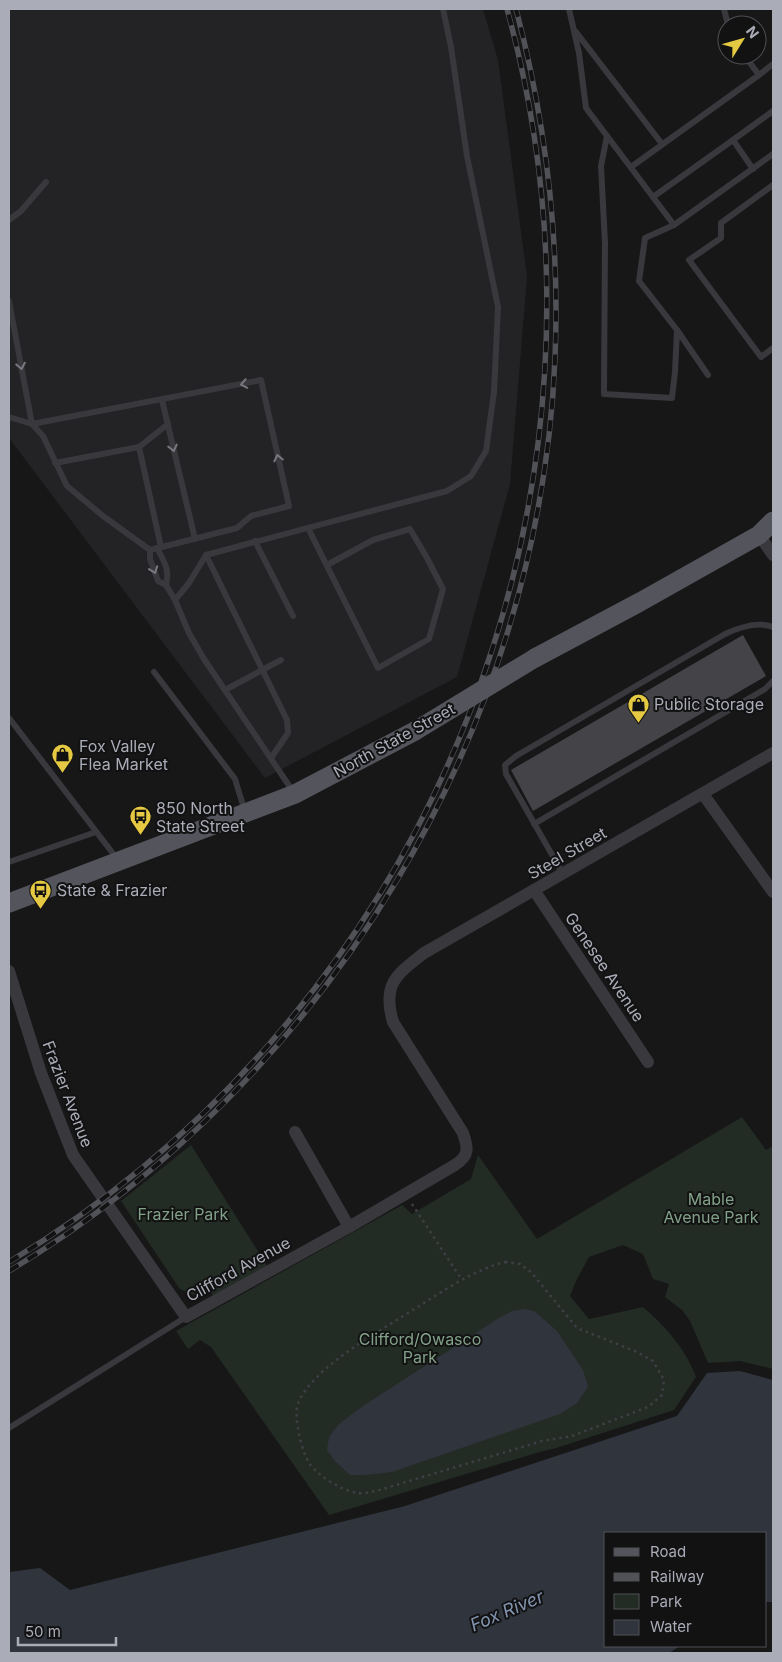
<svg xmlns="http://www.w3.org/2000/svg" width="782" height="1662" viewBox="0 0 782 1662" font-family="Inter,sans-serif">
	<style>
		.built { fill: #232325 }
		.green { fill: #232b25 }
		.water { fill: #30353d }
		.building { fill: #444448 }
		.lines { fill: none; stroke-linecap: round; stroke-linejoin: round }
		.path { stroke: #3e3f44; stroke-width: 2.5; stroke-dasharray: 2.5 4; stroke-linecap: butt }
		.lane { stroke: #38383d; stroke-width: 6 }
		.street { stroke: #38383d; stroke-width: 12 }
		.primary { stroke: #54545c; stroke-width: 19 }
		.rail-casing { stroke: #515258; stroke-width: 5.5 }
		.rail { stroke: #121213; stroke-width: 4; stroke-dasharray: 11; stroke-linecap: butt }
		.primary-bridge { stroke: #54545c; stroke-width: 19 }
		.oneway { stroke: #777880 }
		.labels { text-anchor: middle; stroke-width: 4; stroke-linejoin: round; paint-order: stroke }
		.poi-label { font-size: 16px; fill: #aaacb7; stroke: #121213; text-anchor: start }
		.street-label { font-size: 16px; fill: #aaacb7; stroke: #121213 }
		.park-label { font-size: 16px; fill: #82a189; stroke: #121213 }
		.water-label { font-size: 18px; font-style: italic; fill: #8394b0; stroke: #121213 }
	</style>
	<rect width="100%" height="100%" fill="#171718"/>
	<path class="built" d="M9,9H483L498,60L527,277L510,484L457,677L265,778L9,438Z"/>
	<g class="green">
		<path d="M742,1117L766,1150L773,1146V1369L740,1361L708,1363L690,1321L682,1310L665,1297L669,1284L653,1279L643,1254L623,1245L589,1257L576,1281L570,1296L589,1319L643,1307C665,1326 686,1349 696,1377L674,1410L553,1449L543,1451L329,1515L211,1347L200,1340L188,1349L176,1331L402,1205L412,1214L471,1179L478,1155L537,1239Z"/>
		<path d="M191,1145L268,1267L214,1297L211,1293C199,1298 190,1295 179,1288L121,1201Z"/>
	</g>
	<g class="water">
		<path d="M524,1309L534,1311L557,1331L583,1370L588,1387L577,1403L560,1414L392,1472L364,1475H350L335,1461L327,1450L329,1437L339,1424L363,1406L499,1318L512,1311Z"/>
		<path d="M740,1371L773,1380V1602H766V1533H606V1646H680L669,1653H9V1572L40,1568L70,1590L405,1506L677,1416L707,1373Z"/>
	</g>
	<path class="building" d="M743,635L766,676L533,811L511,770Z"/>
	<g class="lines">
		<g class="path">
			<path d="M412,1204L462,1280"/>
			<path d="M505,1262L520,1264L531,1272L577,1328L637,1352L653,1361L664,1380L662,1395L648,1407L572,1436L542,1441L376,1491C370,1492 362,1494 357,1493C341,1490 318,1476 309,1463C302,1452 293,1416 298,1404C303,1390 317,1376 329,1366C353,1346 381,1330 408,1313C439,1294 470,1271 505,1262Z"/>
			<path d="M676,1646L677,1647"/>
		</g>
		<g class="lane">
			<path d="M569,9L579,53L586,108L674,225L773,154"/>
			<path d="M724,9L728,25"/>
			<path d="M576,32L662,144"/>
			<path d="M759,75L773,64"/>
			<path d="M607,136L601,166L605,243L604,394L672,398L675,372L677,330L708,375"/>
			<path d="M631,167L759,75L744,55"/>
			<path d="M753,169L733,140L773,111"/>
			<path d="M773,185L721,223V238L689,260L761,357L773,348"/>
			<path d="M653,197L733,140"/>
			<path d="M9,220L21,211L46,182"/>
			<path d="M674,225L645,238L639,281L677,330"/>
			<path d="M9,301L32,424L43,436L67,486L103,516L150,550L237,528L251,516L289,506L261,380L32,424L9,417"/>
			<path d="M162,400L195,539"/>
			<path d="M139,447L161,547"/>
			<path d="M55,463L139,447L168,424"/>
			<path d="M308,528L378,668L429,639L443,589L427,558L410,529L373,540L327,565"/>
			<path d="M255,541L293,616"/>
			<path d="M157,548C164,561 170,570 166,585"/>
			<path d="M150,550V559L158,581L166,585L175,600"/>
			<path d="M206,555L287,720L288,733L271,758"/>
			<path d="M154,672L235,779L245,812"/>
			<path d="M225,690L281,660"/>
			<path d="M9,718L118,860"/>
			<path d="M294,793L204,659L189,633L175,600L189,583L206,555L447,491L471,476L486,451L494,392L498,307L467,156L451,47L443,9"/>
			<path d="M534,824L765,689L773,681"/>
			<path d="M9,862L96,832"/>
			<path d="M563,874L506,774L505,765L516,756L725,634C740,627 758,621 773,627"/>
			<path d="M9,1428L186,1317"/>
		</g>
		<g class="street">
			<path d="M759,535L773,555"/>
			<path d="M703,794L773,892"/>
			<path d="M534,890L648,1062"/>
			<path d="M9,971L41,1073L73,1155L186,1317L349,1227L455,1165C470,1155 468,1148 463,1133L393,1022C382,984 396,975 424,953L773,753"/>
			<path d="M295,1132L349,1227"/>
		</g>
		<g class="primary">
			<path d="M535,658L640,602L759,535L773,521"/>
			<path d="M9,903L295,794L415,731"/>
		</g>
		<defs>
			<g id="rail">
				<path d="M9,1262C435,1006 639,487 507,9"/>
				<path d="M9,1271C327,1081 540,729 555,358C560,240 546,123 516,9"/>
			</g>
		</defs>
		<use href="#rail" class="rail-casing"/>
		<use href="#rail" class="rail"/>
		<path class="primary-bridge" d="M415,731L535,658"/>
	</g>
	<defs><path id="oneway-chevron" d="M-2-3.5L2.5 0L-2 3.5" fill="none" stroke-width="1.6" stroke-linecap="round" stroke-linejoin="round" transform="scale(1.25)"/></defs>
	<g class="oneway">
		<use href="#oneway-chevron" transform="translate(21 366) rotate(79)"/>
		<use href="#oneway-chevron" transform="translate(244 384) rotate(169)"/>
		<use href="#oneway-chevron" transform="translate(173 448) rotate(77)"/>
		<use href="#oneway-chevron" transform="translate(278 458) rotate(-103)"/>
		<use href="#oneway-chevron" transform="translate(154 570) rotate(70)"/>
	</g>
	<defs>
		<symbol id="shop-pin" viewBox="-11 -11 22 30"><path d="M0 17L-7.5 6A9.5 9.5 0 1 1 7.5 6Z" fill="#e5c942" stroke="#121213"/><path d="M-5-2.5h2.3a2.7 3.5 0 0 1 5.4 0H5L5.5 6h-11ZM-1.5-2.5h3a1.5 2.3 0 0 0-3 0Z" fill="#111"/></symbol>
		<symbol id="bus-pin" viewBox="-11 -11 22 30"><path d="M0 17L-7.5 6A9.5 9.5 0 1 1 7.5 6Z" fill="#e5c942" stroke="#121213"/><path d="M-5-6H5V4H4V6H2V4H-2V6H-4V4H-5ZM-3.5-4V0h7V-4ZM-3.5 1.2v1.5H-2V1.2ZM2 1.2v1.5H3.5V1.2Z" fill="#111"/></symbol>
	</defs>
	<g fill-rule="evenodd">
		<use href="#shop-pin" x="626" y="692" width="25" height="34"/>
		<use href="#shop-pin" x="50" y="742" width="25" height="34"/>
		<use href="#bus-pin" x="128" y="804" width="25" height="34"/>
		<use href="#bus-pin" x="28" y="878" width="25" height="34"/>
	</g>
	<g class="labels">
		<g class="poi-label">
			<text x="654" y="710">Public Storage</text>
			<text x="79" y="752">Fox Valley<tspan x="79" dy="18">Flea Market</tspan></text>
			<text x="156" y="814">850 North<tspan x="156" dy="18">State Street</tspan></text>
			<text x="57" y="896">State &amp; Frazier</text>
		</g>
		<g class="street-label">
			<text transform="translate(394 740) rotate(-29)" y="6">North State Street</text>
			<text transform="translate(567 853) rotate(-30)" y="6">Steel Street</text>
			<text transform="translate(605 967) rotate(56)" y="6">Genesee Avenue</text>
			<text transform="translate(68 1094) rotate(69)" y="6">Frazier Avenue</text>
			<text transform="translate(238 1269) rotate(-29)" y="6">Clifford Avenue</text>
		</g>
		<g class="park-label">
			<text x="711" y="1205">Mable<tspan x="711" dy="18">Avenue Park</tspan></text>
			<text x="183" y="1220">Frazier Park</text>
			<text x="420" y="1345">Clifford/Owasco<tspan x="420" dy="18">Park</tspan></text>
		</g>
		<g class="water-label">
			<text transform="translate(507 1611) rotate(-23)" y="6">Fox River</text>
		</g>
	</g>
	<rect width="782" height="1662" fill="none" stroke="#aaacb7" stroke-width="20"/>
	<rect x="604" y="1532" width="162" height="115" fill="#121213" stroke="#4f5055"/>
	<rect x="614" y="1548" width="25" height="8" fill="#54545c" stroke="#4f5055"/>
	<text x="650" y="1557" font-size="15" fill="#aaacb7">Road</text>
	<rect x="614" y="1573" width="25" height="8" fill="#515258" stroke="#4f5055"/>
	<text x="650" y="1582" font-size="15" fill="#aaacb7">Railway</text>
	<rect x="614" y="1594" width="25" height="15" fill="#232b25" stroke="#4f5055"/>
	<text x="650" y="1607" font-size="15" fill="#aaacb7">Park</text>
	<rect x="614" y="1620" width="25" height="15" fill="#30353d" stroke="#4f5055"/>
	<text x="650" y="1632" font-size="15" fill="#aaacb7">Water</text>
	<g transform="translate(742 40) rotate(53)"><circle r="24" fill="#121213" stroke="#4f5055"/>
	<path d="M0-4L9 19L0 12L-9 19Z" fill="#e5c942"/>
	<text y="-8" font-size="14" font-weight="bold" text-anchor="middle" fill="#aaacb7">N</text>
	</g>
	<path d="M18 1637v8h98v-8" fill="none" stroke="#aaacb7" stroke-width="2.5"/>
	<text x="25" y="1637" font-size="15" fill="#aaacb7" stroke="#121213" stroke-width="4" paint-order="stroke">50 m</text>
</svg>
